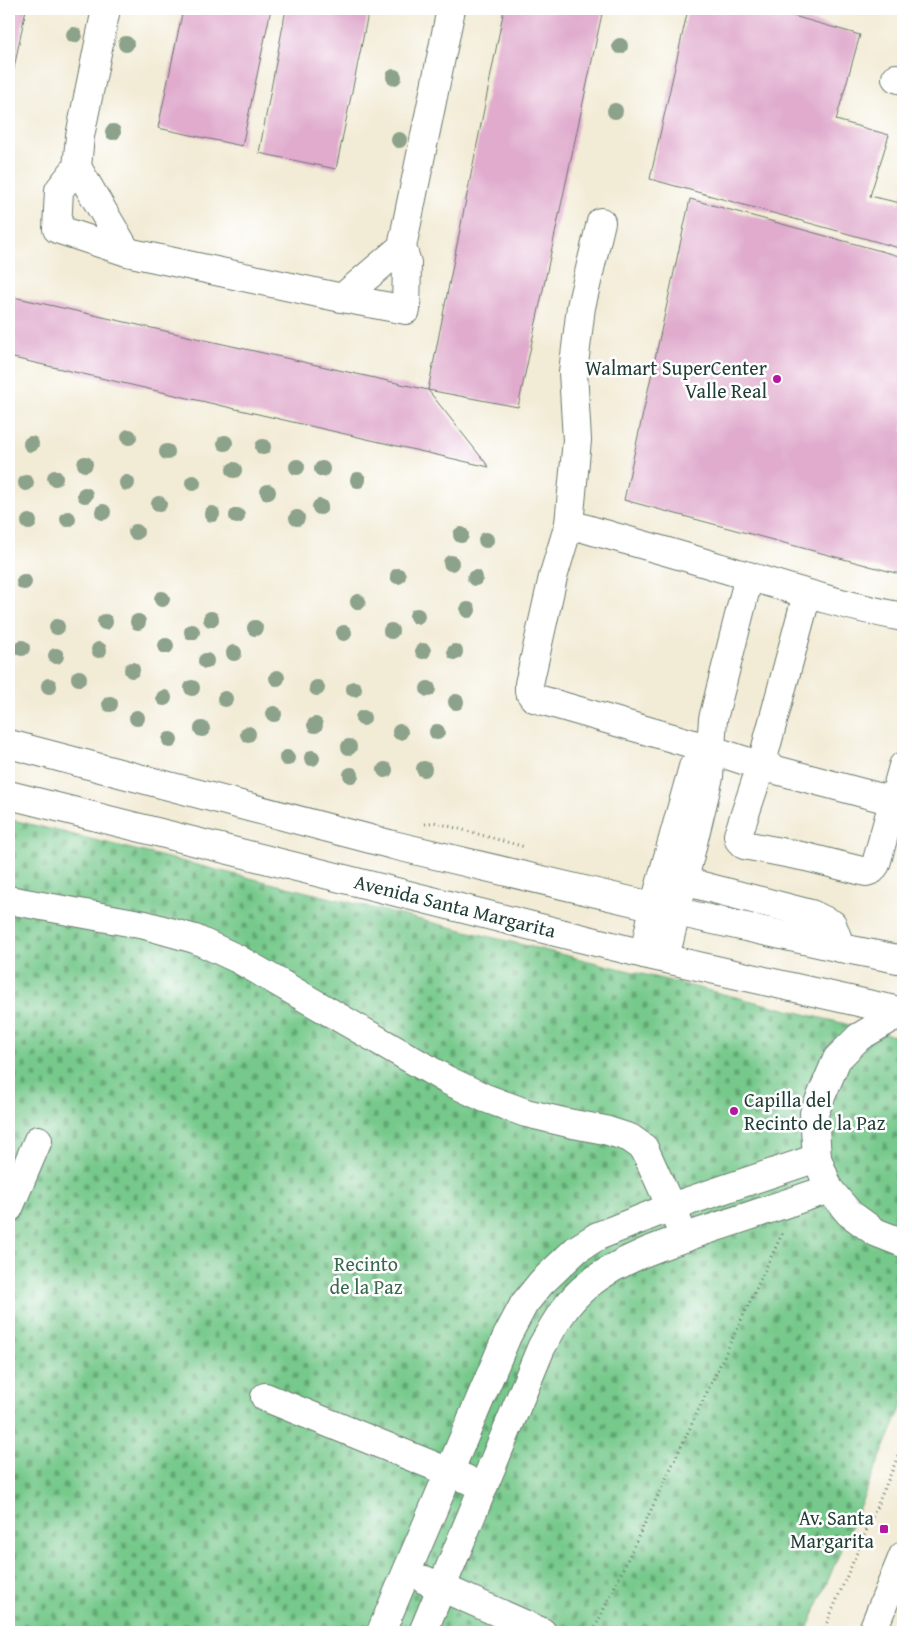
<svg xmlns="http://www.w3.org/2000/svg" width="912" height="1641" viewBox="0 0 912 1641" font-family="'Gentium Book Plus',serif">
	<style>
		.cemetery { fill: url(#cemetery-stones); stroke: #4a8360 }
		.building { fill: #e0abcd }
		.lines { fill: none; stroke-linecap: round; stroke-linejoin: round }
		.minor-casing { stroke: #697a6c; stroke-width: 30 }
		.major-casing { stroke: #697a6c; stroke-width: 30 }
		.path { stroke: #697a6c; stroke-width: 3; stroke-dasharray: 1 4; stroke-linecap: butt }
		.minor { stroke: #fff; stroke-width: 28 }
		.major { stroke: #fff; stroke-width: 28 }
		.tree { fill: #8ca28b }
		.poi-dot { fill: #b5179e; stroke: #fff; stroke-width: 2 }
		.labels { text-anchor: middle; stroke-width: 5; stroke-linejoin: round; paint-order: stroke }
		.poi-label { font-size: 20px; fill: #1f3d34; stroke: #fff; text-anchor: end }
		.street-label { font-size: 20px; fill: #1f3d34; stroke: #fff }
		.park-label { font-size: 20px; fill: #39674e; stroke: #fff }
	</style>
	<defs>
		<pattern id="cemetery-stones" width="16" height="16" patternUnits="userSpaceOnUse" patternTransform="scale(1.25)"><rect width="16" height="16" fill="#76c98b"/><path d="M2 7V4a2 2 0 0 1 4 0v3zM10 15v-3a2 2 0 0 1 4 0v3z" fill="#60a472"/></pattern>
	</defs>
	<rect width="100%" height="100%" fill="#fff"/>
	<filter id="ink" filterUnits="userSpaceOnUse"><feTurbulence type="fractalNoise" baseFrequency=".02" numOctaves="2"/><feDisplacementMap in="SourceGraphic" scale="10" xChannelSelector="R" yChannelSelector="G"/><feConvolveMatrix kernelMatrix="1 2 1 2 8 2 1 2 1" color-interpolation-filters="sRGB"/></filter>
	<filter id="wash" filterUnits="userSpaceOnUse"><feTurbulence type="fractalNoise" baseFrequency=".0096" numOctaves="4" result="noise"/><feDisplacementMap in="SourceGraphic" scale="20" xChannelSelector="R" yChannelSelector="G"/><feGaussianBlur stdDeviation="1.12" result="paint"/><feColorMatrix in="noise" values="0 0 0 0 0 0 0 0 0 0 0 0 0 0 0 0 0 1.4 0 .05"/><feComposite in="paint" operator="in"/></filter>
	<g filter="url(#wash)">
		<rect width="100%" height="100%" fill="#f2ebd5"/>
		<path class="cemetery" d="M9,819L903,1038V1404L806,1632H9Z"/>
		<g id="blocks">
			<g class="building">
				<path d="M9,9H26L10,88H9Z"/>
				<path d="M183,9H271L242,146L158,128Z"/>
				<path d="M286,9H369L336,169L259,153Z"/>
				<path d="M504,9H603L518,407L428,390Z"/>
				<path d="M688,9H769L860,35L836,120L889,135L870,196L900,203L903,190V249L650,179Z"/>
				<path d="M690,199L903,257V575L624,500Z"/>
				<path d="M9,296L428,390L489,467L9,357Z"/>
			</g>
		</g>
	</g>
	<g filter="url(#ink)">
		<use href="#blocks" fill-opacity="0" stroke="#697a6c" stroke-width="1"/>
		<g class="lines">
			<defs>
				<g id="minor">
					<path d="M106,9L80,136L77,167L59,190L57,229L127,252L342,298L406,310L407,263L402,247L451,9"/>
					<path d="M896,78L903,80"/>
					<path d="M77,167L127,252"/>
					<path d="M342,298L402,247"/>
					<path d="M569,524L577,440L573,372L581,307L601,222"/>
					<path d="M807,594L761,766L738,835L739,840L744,845L806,857L866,872L872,870L876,864L903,766"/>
					<path d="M893,801L761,766L700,746L534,698L529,691V684L553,577L569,524C618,538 667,551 715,566C778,585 839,605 903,617"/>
					<path d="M683,881L811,914L832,924L841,948"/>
					<path d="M9,900L145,925L195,939L238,959L447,1080L485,1098L526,1113L568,1123L605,1130L630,1138L644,1148L685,1238"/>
					<path d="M644,954L654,907L693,767"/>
					<path d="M665,958L709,777L713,719L749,576"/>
					<path d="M902,1012L859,1037L837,1059L814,1113L817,1158L829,1189L849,1213L875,1232L903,1243"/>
					<path d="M9,1208L38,1140"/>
					<path d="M265,1397L466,1479"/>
					<path d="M425,1580L542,1632"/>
					<path d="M381,1632L507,1336L524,1304L541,1283L577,1249L598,1236L671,1207L817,1158"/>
					<path d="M423,1632L541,1348C554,1324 567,1301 589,1284C623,1257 669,1243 710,1229C750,1216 790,1202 829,1189"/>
				</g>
				<g id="major">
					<path d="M9,744L393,845L677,912L841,948L903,960"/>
					<path d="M9,795L644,954L903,1012"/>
					<path d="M872,1632L903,1556"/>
				</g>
			</defs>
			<use href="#minor" class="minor-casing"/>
			<use href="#major" class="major-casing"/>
			<g class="path">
				<path d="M425,824L434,822L525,847"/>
				<path d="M593,1632L783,1232"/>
				<path d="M823,1632L903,1445"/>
			</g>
			<use href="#minor" class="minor"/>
			<use href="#major" class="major"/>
		</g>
		<g class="tree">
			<circle cx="74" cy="35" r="8"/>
			<circle cx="126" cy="44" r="8"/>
			<circle cx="620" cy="46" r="8"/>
			<circle cx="394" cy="77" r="8"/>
			<circle cx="615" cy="111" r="8"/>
			<circle cx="113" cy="132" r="8"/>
			<circle cx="399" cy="140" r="8"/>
			<circle cx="129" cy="437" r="8"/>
			<circle cx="225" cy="443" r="8"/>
			<circle cx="31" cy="444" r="8"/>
			<circle cx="263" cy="447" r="8"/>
			<circle cx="167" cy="452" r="8"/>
			<circle cx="85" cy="464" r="8"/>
			<circle cx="297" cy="467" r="8"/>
			<circle cx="322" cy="469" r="8"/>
			<circle cx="234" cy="470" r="8"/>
			<circle cx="55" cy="478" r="8"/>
			<circle cx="358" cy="480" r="8"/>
			<circle cx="26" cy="483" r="8"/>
			<circle cx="127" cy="483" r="8"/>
			<circle cx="193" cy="483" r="8"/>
			<circle cx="268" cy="492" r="8"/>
			<circle cx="85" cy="495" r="8"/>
			<circle cx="159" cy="504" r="8"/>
			<circle cx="320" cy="507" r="8"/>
			<circle cx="103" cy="512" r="8"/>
			<circle cx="212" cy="514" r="8"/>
			<circle cx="237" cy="516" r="8"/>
			<circle cx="297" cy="518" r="8"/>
			<circle cx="68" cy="519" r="8"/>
			<circle cx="29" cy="522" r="8"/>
			<circle cx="136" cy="532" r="8"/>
			<circle cx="461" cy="535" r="8"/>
			<circle cx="486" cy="540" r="8"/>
			<circle cx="451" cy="563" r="8"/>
			<circle cx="398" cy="576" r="8"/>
			<circle cx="475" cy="578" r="8"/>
			<circle cx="24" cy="582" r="8"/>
			<circle cx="162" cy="599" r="8"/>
			<circle cx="358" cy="602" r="8"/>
			<circle cx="468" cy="610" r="8"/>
			<circle cx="417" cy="616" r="8"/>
			<circle cx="211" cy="619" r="8"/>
			<circle cx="105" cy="622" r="8"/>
			<circle cx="138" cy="622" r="8"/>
			<circle cx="57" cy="627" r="8"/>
			<circle cx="255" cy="628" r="8"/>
			<circle cx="391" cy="631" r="8"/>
			<circle cx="192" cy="632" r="8"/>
			<circle cx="344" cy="633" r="8"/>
			<circle cx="166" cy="646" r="8"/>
			<circle cx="22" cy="648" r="8"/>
			<circle cx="99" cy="650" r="8"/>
			<circle cx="423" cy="651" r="8"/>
			<circle cx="455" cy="652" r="8"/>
			<circle cx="234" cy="653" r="8"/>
			<circle cx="56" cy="656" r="8"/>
			<circle cx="206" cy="661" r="8"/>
			<circle cx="132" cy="670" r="8"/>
			<circle cx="79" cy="678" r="8"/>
			<circle cx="277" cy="678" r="8"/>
			<circle cx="49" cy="686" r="8"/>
			<circle cx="192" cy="688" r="8"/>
			<circle cx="317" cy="688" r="8"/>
			<circle cx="354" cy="689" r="8"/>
			<circle cx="428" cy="689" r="8"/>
			<circle cx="164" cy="698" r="8"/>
			<circle cx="225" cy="699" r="8"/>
			<circle cx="456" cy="702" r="8"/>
			<circle cx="110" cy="704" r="8"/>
			<circle cx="274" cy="714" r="8"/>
			<circle cx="137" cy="718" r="8"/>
			<circle cx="363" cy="718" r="8"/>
			<circle cx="315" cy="725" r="8"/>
			<circle cx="202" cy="729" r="8"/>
			<circle cx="400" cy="732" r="8"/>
			<circle cx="437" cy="732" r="8"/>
			<circle cx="248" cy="734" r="8"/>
			<circle cx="170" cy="740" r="8"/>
			<circle cx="349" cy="747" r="8"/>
			<circle cx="287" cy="758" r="8"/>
			<circle cx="312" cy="758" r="8"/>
			<circle cx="424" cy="769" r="8"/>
			<circle cx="385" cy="770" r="8"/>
			<circle cx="351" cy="775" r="8"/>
		</g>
	</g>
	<g class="poi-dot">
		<circle cx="777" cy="379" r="5"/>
		<circle cx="734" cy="1111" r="5"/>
		<rect x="879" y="1524" width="10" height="10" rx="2.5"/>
	</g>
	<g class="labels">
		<g class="poi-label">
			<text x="767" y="375">Walmart SuperCenter<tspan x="767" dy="23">Valle Real</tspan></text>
			<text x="744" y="1107" text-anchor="start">Capilla del<tspan x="744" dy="23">Recinto de la Paz</tspan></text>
			<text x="874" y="1525">Av. Santa<tspan x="874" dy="23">Margarita</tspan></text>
		</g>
		<g class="street-label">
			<text transform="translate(455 906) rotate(14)" y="7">Avenida Santa Margarita</text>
		</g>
		<g class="park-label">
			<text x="366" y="1271">Recinto<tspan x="366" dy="23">de la Paz</tspan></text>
		</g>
	</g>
	<rect width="912" height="1641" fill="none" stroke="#fff" stroke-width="30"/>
</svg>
